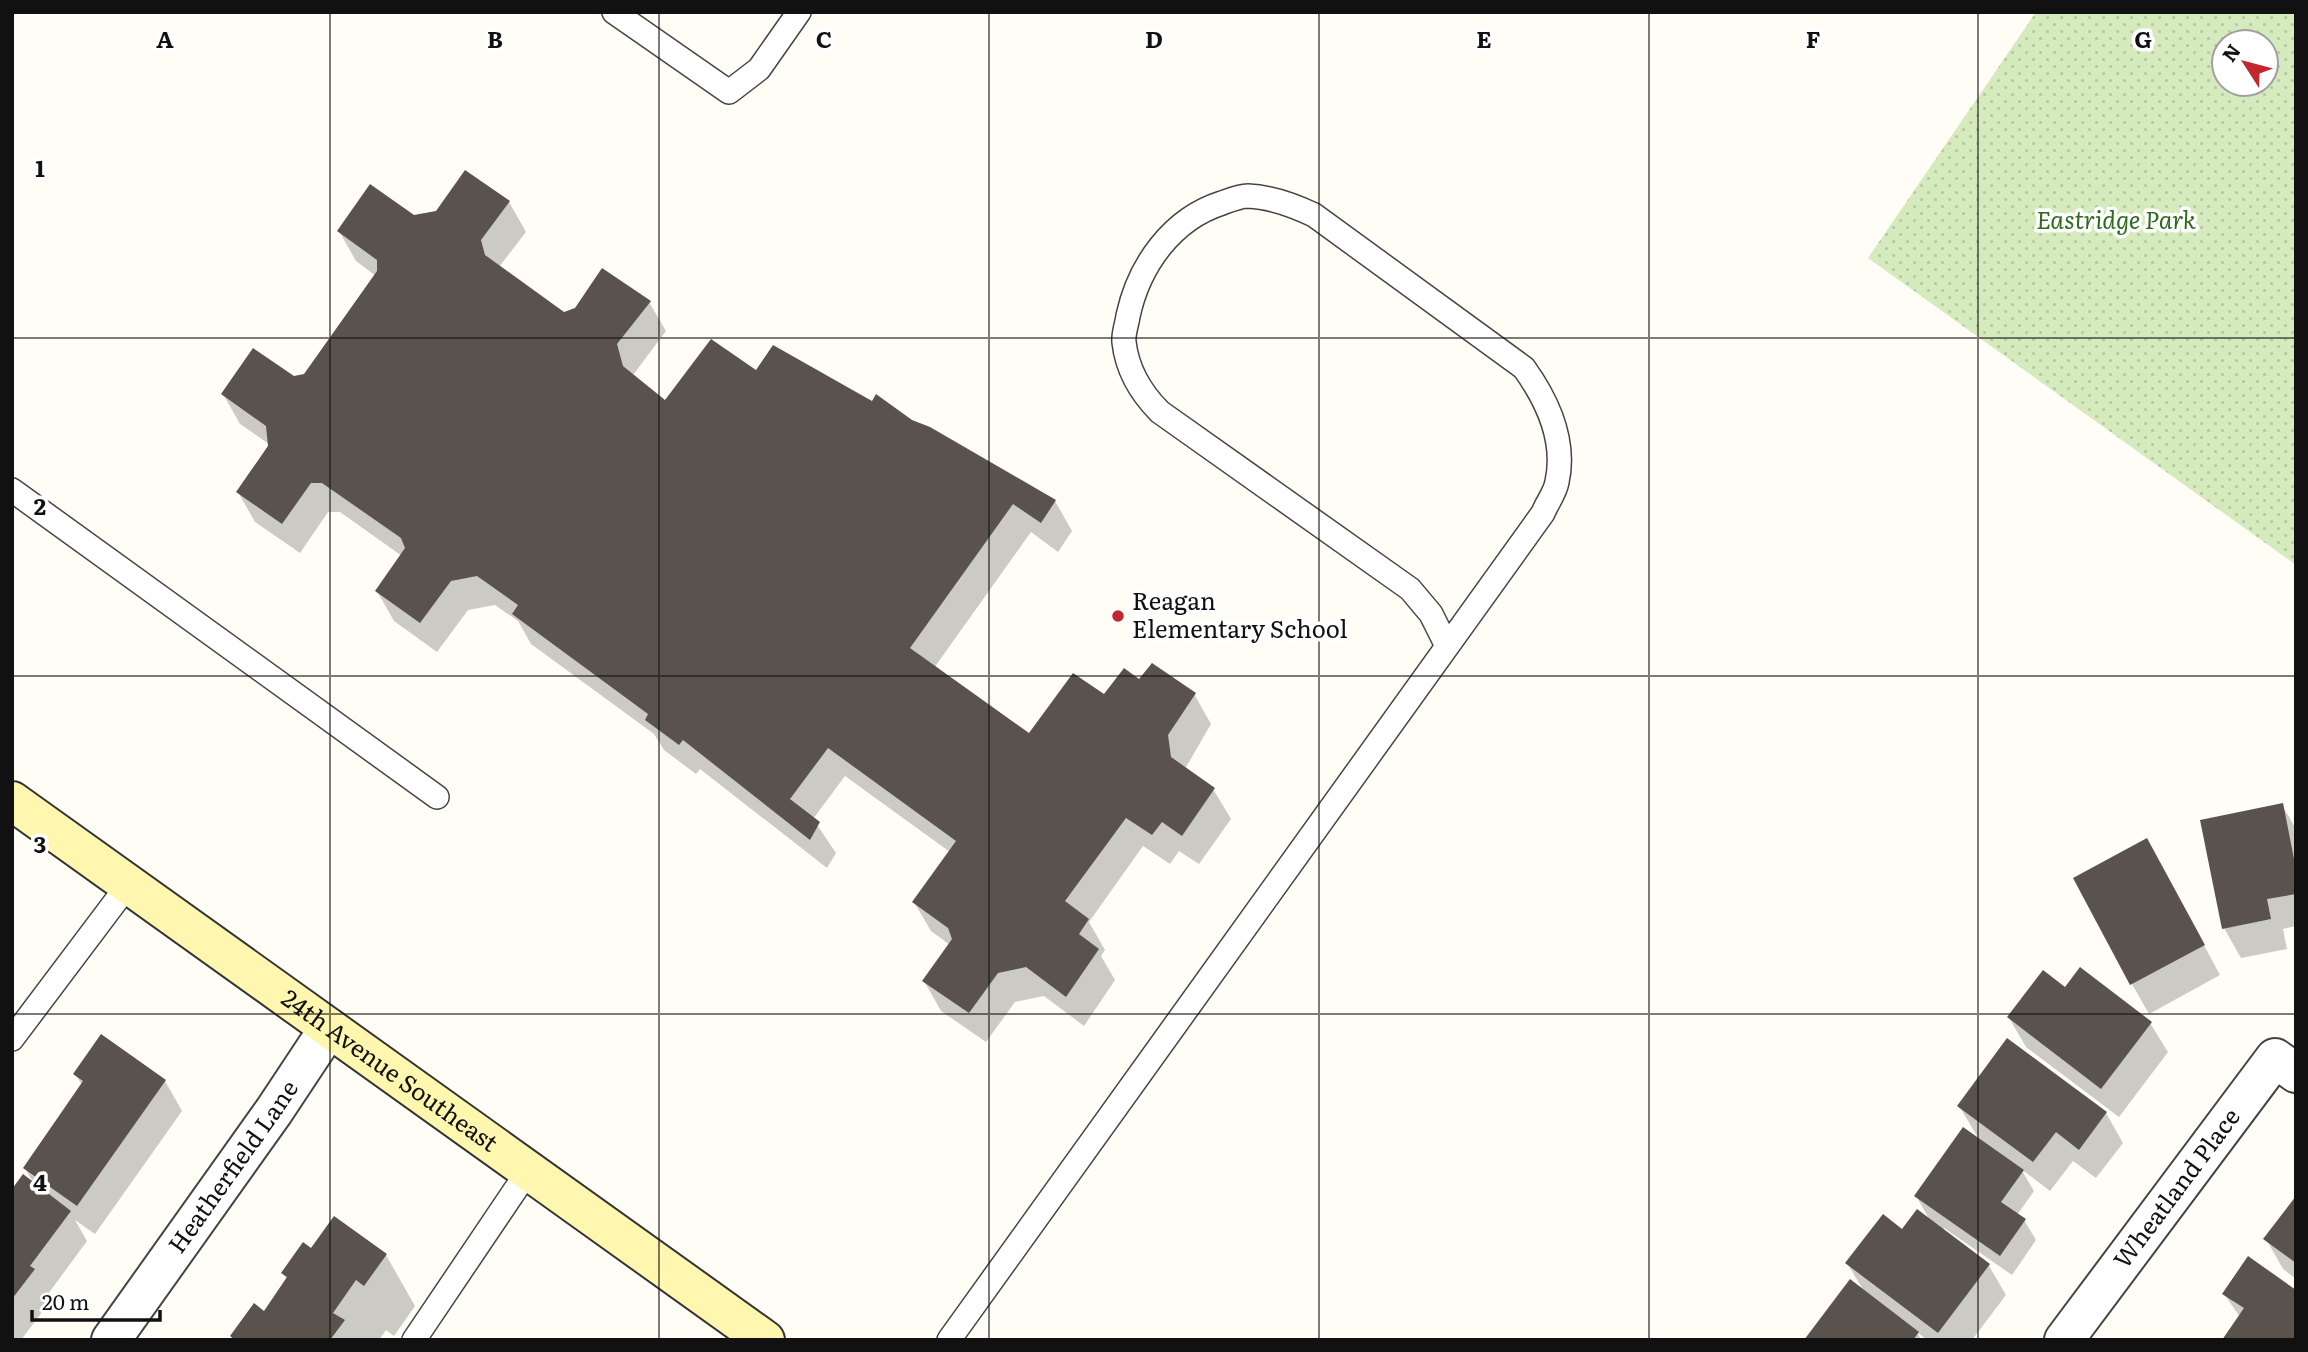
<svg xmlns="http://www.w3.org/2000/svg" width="2308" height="1352" viewBox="0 0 2308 1352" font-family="Literata,serif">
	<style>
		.grass { fill: url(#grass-dots); fill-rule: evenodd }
		.shadow { fill: #0003 }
		.building { fill: #5a524d }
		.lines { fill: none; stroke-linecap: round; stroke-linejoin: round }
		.lane-casing { stroke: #444; stroke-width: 26 }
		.street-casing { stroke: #444; stroke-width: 42 }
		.secondary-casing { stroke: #333; stroke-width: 42 }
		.lane { stroke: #fff; stroke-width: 23 }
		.street { stroke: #fff; stroke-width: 38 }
		.secondary { stroke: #fff6b0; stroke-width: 38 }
		.grid { fill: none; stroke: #111; stroke-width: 2; stroke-opacity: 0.55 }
		.poi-dot { fill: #c4262e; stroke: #fff; stroke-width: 2.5 }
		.labels { text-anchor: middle; stroke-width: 7; stroke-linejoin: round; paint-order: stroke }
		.park-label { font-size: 24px; font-style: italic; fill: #2f6b1f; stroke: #fff }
		.poi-label { font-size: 24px; fill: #111; stroke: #fff; text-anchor: start }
		.street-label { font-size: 24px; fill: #111; stroke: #fff }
		.grid-label { font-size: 23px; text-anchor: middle; font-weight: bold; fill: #111; stroke: #fff; stroke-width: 7; stroke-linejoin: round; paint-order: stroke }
	</style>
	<defs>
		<pattern id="grass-dots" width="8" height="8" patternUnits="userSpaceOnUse" patternTransform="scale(1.75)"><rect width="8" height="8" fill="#d5ebbd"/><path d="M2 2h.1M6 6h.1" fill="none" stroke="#b6c8a1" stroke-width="1.8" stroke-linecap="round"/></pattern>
	</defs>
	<rect width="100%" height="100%" fill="#fffdf5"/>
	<path class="grass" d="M2036,12H2296V565L1868,258ZM2224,42H2266V84H2224Z"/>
	<g class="shadow">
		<path d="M509,202L526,232L499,267L564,314L649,302L666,331L633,375L666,402L756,372L872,403L1055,501L1072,531L1058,552L1031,532L934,668L1029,735L1139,681L1194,694L1211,724L1185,769L1213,789L1231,819L1199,864L1179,851L1170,864L1143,846L1089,922L1105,950L1101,956L1115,980L1084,1026L1044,996L1015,1002L986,1042L941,1011L924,981L950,945L931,931L914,902L950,852L845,776L813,819L836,853L827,868L700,769L696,774L664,750L654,734L531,644L518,621L495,605L468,610L437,652L394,621L377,591L402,556L340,512H328L300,553L255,522L238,492L269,444L240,424L223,394L305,375L376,276L356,261L339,231Z"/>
		<path d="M2282,805L2296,829V926L2283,929L2287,949L2241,958L2224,928Z"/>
		<path d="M2163,869L2220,975L2149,1014L2132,984Z"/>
		<path d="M2065,989L2150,1023L2168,1052L2119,1117L2026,1047L2009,1018Z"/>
		<path d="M75,1074L165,1081L182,1111L95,1234L75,1220L87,1241L48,1294L51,1300L21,1340H12V1192L35,1186L25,1168L82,1085Z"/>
		<path d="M1959,1106L2106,1113L2123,1143L2096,1178L2073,1161L2050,1191L2021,1169L2034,1191L2017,1215L2024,1220L2036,1240L2012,1275L1944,1228L1942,1230L1989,1266L2006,1295L1972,1340H1927L1917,1332L1921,1340H1806L1865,1293L1847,1263L1903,1231L1931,1222L1916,1196L1980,1141Z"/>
		<path d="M2296,1199V1279L2283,1269L2266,1239Z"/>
		<path d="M311,1251L386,1255L415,1306L394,1336L386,1330L379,1340H234L232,1336L264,1313L287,1280L283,1273Z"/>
		<path d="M2296,1292L2240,1317L2224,1294Z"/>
	</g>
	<g class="building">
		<path d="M465,170L510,201L481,240L485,255L564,312L575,308L602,268L651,301L617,344L623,366L665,400L711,339L756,370L773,345L872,401L876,394L912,420L930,427L1056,500L1041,523L1013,504L910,648L1029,733L1073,673L1104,694L1124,668L1139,679L1152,663L1196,693L1168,735L1171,757L1215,788L1182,836L1162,822L1152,835L1126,818L1065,901L1089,919L1079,934L1099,949L1066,997L1026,967L998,973L969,1013L922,981L952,939L948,928L912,902L956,841L828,748L790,799L820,822L810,840L683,740L679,745L645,720L648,714L512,614L518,605L477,576L451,581L420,623L375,591L405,548L401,538L322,483H311L282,524L236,492L268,446L266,426L221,394L253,348L294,376L304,374L377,271V260L337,231L370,184L414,215L436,211Z"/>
		<path d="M2283,803L2296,869V894L2267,899L2271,919L2222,929L2200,820Z"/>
		<path d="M2147,838L2205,945L2130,985L2073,878Z"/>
		<path d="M2080,967L2152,1022L2101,1089L2007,1017L2043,970L2065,987Z"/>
		<path d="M101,1034L166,1080L77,1206L23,1168L83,1081L73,1074Z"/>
		<path d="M2007,1038L2107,1112L2079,1150L2056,1132L2033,1162L1957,1106Z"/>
		<path d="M1963,1127L2024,1170L2001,1202L2026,1219L2000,1256L1914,1196Z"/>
		<path d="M23,1174L71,1211L30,1266L35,1269L12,1299V1189Z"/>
		<path d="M2296,1196V1263L2263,1239Z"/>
		<path d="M1917,1209L1990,1264L1938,1333L1845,1263L1883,1214L1902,1229Z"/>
		<path d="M334,1216L387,1254L364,1286L356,1280L333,1313L345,1320L330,1340H235L230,1336L254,1303L264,1311L287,1277L281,1273L303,1242L311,1248Z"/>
		<path d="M2248,1256L2296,1290V1340H2222L2244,1308L2222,1294Z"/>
		<path d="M1850,1279L1919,1332L1913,1340H1804Z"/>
	</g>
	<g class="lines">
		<defs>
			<g id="lane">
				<path d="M614,12L729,92L759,69L799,12"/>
				<path d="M12,490L437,797"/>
				<path d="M12,1039L128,885"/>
				<path d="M414,1340L528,1171"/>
				<path d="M949,1340L1543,513C1547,503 1555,493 1557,482C1566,441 1547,400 1524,368L1314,215C1293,205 1272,197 1248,196C1240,196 1230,200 1222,203C1172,219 1139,265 1128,316C1127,324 1123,334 1124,342C1127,369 1141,393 1160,412L1410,589L1431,614L1447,646"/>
			</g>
			<g id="street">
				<path id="s1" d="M111,1340L274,1111L329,1028"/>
				<path id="s2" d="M2064,1340L2275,1058L2296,1073"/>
			</g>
			<g id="secondary">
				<path id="s3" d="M12,801L765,1340"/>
			</g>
		</defs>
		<use href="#lane" class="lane-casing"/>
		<use href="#street" class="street-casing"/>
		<use href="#secondary" class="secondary-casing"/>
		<use href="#lane" class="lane"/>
		<use href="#street" class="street"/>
		<use href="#secondary" class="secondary"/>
	</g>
	<path class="grid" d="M330,12V1340M659,12V1340M989,12V1340M1319,12V1340M1649,12V1340M1978,12V1340M12,338H2296M12,676H2296M12,1014H2296"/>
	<circle class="poi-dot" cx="1118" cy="616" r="7"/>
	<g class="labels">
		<g class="park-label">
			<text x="2116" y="229">Eastridge Park</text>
		</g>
		<g class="poi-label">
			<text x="1132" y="610">Reagan<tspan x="1132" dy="28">Elementary School</tspan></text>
		</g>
		<g class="street-label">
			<text dy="8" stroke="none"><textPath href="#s3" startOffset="464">24th Avenue Southeast</textPath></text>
			<text dy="8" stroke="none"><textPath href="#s1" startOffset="212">Heatherfield Lane</textPath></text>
			<text dy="8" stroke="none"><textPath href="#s2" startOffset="189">Wheatland Place</textPath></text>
		</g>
	</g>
	<g class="grid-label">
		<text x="165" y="48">A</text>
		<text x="495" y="48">B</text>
		<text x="824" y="48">C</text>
		<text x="1154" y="48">D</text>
		<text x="1484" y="48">E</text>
		<text x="1813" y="48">F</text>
		<text x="2143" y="48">G</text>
		<text x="40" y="177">1</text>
		<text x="40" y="515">2</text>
		<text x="40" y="853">3</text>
		<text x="40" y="1191">4</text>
	</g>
	<rect width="2308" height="1352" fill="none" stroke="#111111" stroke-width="28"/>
	<g transform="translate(2245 63) rotate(306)"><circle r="33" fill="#ffffff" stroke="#a0a0a0" stroke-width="2"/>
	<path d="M0-5L12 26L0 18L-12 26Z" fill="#c4262e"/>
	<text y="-10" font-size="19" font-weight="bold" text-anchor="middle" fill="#111111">N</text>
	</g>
	<path d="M32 1310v10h128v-10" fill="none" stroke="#111111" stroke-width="3.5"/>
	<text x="42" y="1310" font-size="21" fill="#111111" stroke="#ffffff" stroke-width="5" paint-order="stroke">20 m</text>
</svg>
